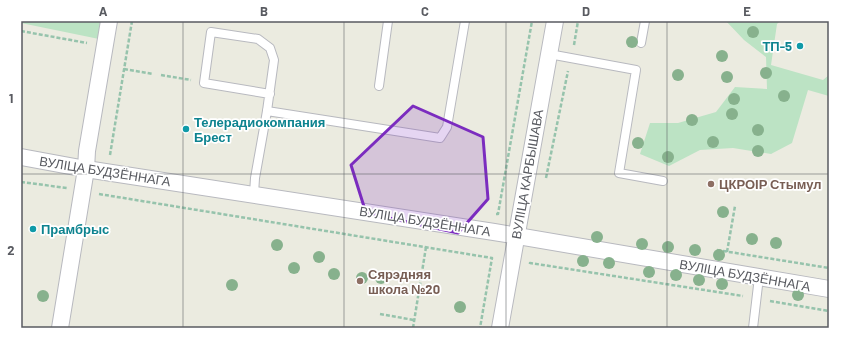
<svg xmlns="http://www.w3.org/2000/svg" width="850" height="349" viewBox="0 0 850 349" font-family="Barlow,sans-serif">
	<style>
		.green { fill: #bce3c4 }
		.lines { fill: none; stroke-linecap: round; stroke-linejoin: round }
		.lane-casing { stroke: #b8b9bf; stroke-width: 10 }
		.street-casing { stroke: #b8b9bf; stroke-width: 18 }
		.path { stroke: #96c3ac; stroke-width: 2.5; stroke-dasharray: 4 2; stroke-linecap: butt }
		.lane { stroke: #fff; stroke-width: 8 }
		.street { stroke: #fff; stroke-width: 16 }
		.tree { fill: #87b18d }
		.marked { fill: #7b2cbf; fill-opacity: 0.2; stroke: #7b2cbf; stroke-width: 3; stroke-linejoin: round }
		.grid { fill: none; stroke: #595b61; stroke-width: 1; stroke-opacity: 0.55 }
		.culture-dot { fill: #0f9aa8; stroke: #fff; stroke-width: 1.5 }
		.education-dot { fill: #8d6e63; stroke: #fff; stroke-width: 1.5 }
		.labels { text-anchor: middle; stroke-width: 3.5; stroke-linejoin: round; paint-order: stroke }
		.culture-label { font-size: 13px; font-weight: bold; fill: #0d838f; stroke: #fff; text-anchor: start }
		.street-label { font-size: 13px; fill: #595b61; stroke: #fff }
		.education-label { font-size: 13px; font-weight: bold; fill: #785e54; stroke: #fff; text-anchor: start }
		.neatline { fill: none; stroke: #595b61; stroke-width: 1.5 }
		.grid-label { font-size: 13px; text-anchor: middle; font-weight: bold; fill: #595b61 }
	</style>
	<rect width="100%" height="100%" fill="#ebebe0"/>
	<g class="green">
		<path d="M21,21H101L99,39L21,23Z"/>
		<path d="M726,21H780L777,24L771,65L823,80L829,75V96L808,90L792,143L771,154L733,148L700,150L669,166L640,154L650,123H678L716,112L735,87L767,89L766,57L744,40Z"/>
	</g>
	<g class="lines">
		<defs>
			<g id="lane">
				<path d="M641,43L645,21"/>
				<path d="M549,54L636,70L619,173L663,181"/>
				<path d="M379,86L388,21"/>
				<path d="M267,111L274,60L270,48L258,39L211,32L204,83L270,94"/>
				<path d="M254,194L255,178L267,111L440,138L447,127L465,21"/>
				<path d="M753,328L759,277"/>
			</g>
			<g id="street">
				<path d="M21,157L86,169L494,232L829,289"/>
				<path d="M60,328L86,169L87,151L109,21"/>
				<path d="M500,328L555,21"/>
			</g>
		</defs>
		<use href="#lane" class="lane-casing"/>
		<use href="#street" class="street-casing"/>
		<g class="path">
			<path d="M21,31L87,43"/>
			<path d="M574,45L578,21"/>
			<path d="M124,69L153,74"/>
			<path d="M161,75L191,80"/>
			<path d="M110,155L132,21"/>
			<path d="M546,178L568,71"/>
			<path d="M21,182L67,188"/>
			<path d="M99,194L492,258L480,328"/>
			<path d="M496,214H498L532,21"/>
			<path d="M717,250L829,268"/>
			<path d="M727,252L735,206"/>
			<path d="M530,264V263L743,296"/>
			<path d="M770,301L829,311"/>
			<path d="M380,314L414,320"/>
			<path d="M413,328L426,247"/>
		</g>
		<use href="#lane" class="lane"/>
		<use href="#street" class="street"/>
	</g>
	<g class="tree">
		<circle cx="753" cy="32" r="6"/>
		<circle cx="632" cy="42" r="6"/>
		<circle cx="722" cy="56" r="6"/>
		<circle cx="766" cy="73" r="6"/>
		<circle cx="678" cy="75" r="6"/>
		<circle cx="727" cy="77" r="6"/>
		<circle cx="784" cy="96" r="6"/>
		<circle cx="734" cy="99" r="6"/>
		<circle cx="732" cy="114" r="6"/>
		<circle cx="692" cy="120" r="6"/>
		<circle cx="758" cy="130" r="6"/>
		<circle cx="713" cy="142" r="6"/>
		<circle cx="638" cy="143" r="6"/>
		<circle cx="758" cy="151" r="6"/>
		<circle cx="668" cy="157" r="6"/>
		<circle cx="723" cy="212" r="6"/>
		<circle cx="597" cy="237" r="6"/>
		<circle cx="752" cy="239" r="6"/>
		<circle cx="776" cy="243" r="6"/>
		<circle cx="642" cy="244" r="6"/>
		<circle cx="277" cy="245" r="6"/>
		<circle cx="668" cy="247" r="6"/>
		<circle cx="695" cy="250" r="6"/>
		<circle cx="719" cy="255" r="6"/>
		<circle cx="319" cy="257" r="6"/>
		<circle cx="583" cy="261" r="6"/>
		<circle cx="609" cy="263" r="6"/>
		<circle cx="294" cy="268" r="6"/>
		<circle cx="649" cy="272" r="6"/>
		<circle cx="334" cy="274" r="6"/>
		<circle cx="676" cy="275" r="6"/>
		<circle cx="362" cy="278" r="6"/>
		<circle cx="381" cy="278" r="6"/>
		<circle cx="699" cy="280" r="6"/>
		<circle cx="722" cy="284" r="6"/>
		<circle cx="232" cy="285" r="6"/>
		<circle cx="798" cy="295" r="6"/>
		<circle cx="43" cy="296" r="6"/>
		<circle cx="460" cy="307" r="6"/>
	</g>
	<path class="marked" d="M413,106L483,137L488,199L458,233L366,213L351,165Z"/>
	<path class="grid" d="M183,21V328M344,21V328M506,21V328M667,21V328M21,174H829"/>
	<g class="culture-dot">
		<circle cx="800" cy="46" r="4"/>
		<circle cx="186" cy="129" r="4"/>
		<circle cx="33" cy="229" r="4"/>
	</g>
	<g class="education-dot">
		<circle cx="711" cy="184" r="4"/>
		<circle cx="360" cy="281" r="4"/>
	</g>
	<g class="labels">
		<g class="culture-label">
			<text x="792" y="51" text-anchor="end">ТП-5</text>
			<text x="194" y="127">Телерадиокомпания<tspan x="194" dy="15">Брест</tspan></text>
			<text x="41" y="234">Прамбрыс</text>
		</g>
		<g class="street-label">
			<text transform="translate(105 171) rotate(9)" y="5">ВУЛІЦА БУДЗЁННАГА</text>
			<text transform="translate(527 174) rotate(-80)" y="5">ВУЛІЦА КАРБЫШАВА</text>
			<text transform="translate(425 221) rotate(9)" y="5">ВУЛІЦА БУДЗЁННАГА</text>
			<text transform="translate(745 275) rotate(10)" y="5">ВУЛІЦА БУДЗЁННАГА</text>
		</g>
		<g class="education-label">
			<text x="719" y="189">ЦКРОІР Стымул</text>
			<text x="368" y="279">Сярэдняя<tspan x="368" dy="15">школа №20</tspan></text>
		</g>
	</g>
	<rect width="850" height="349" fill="none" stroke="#ffffff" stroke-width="44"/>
	<rect x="22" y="22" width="806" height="305" class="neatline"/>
	<g class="grid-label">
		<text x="103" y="16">A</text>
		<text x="264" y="16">B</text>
		<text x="425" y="16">C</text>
		<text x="586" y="16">D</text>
		<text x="747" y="16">E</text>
		<text x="11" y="103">1</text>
		<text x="11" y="255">2</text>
	</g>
</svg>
